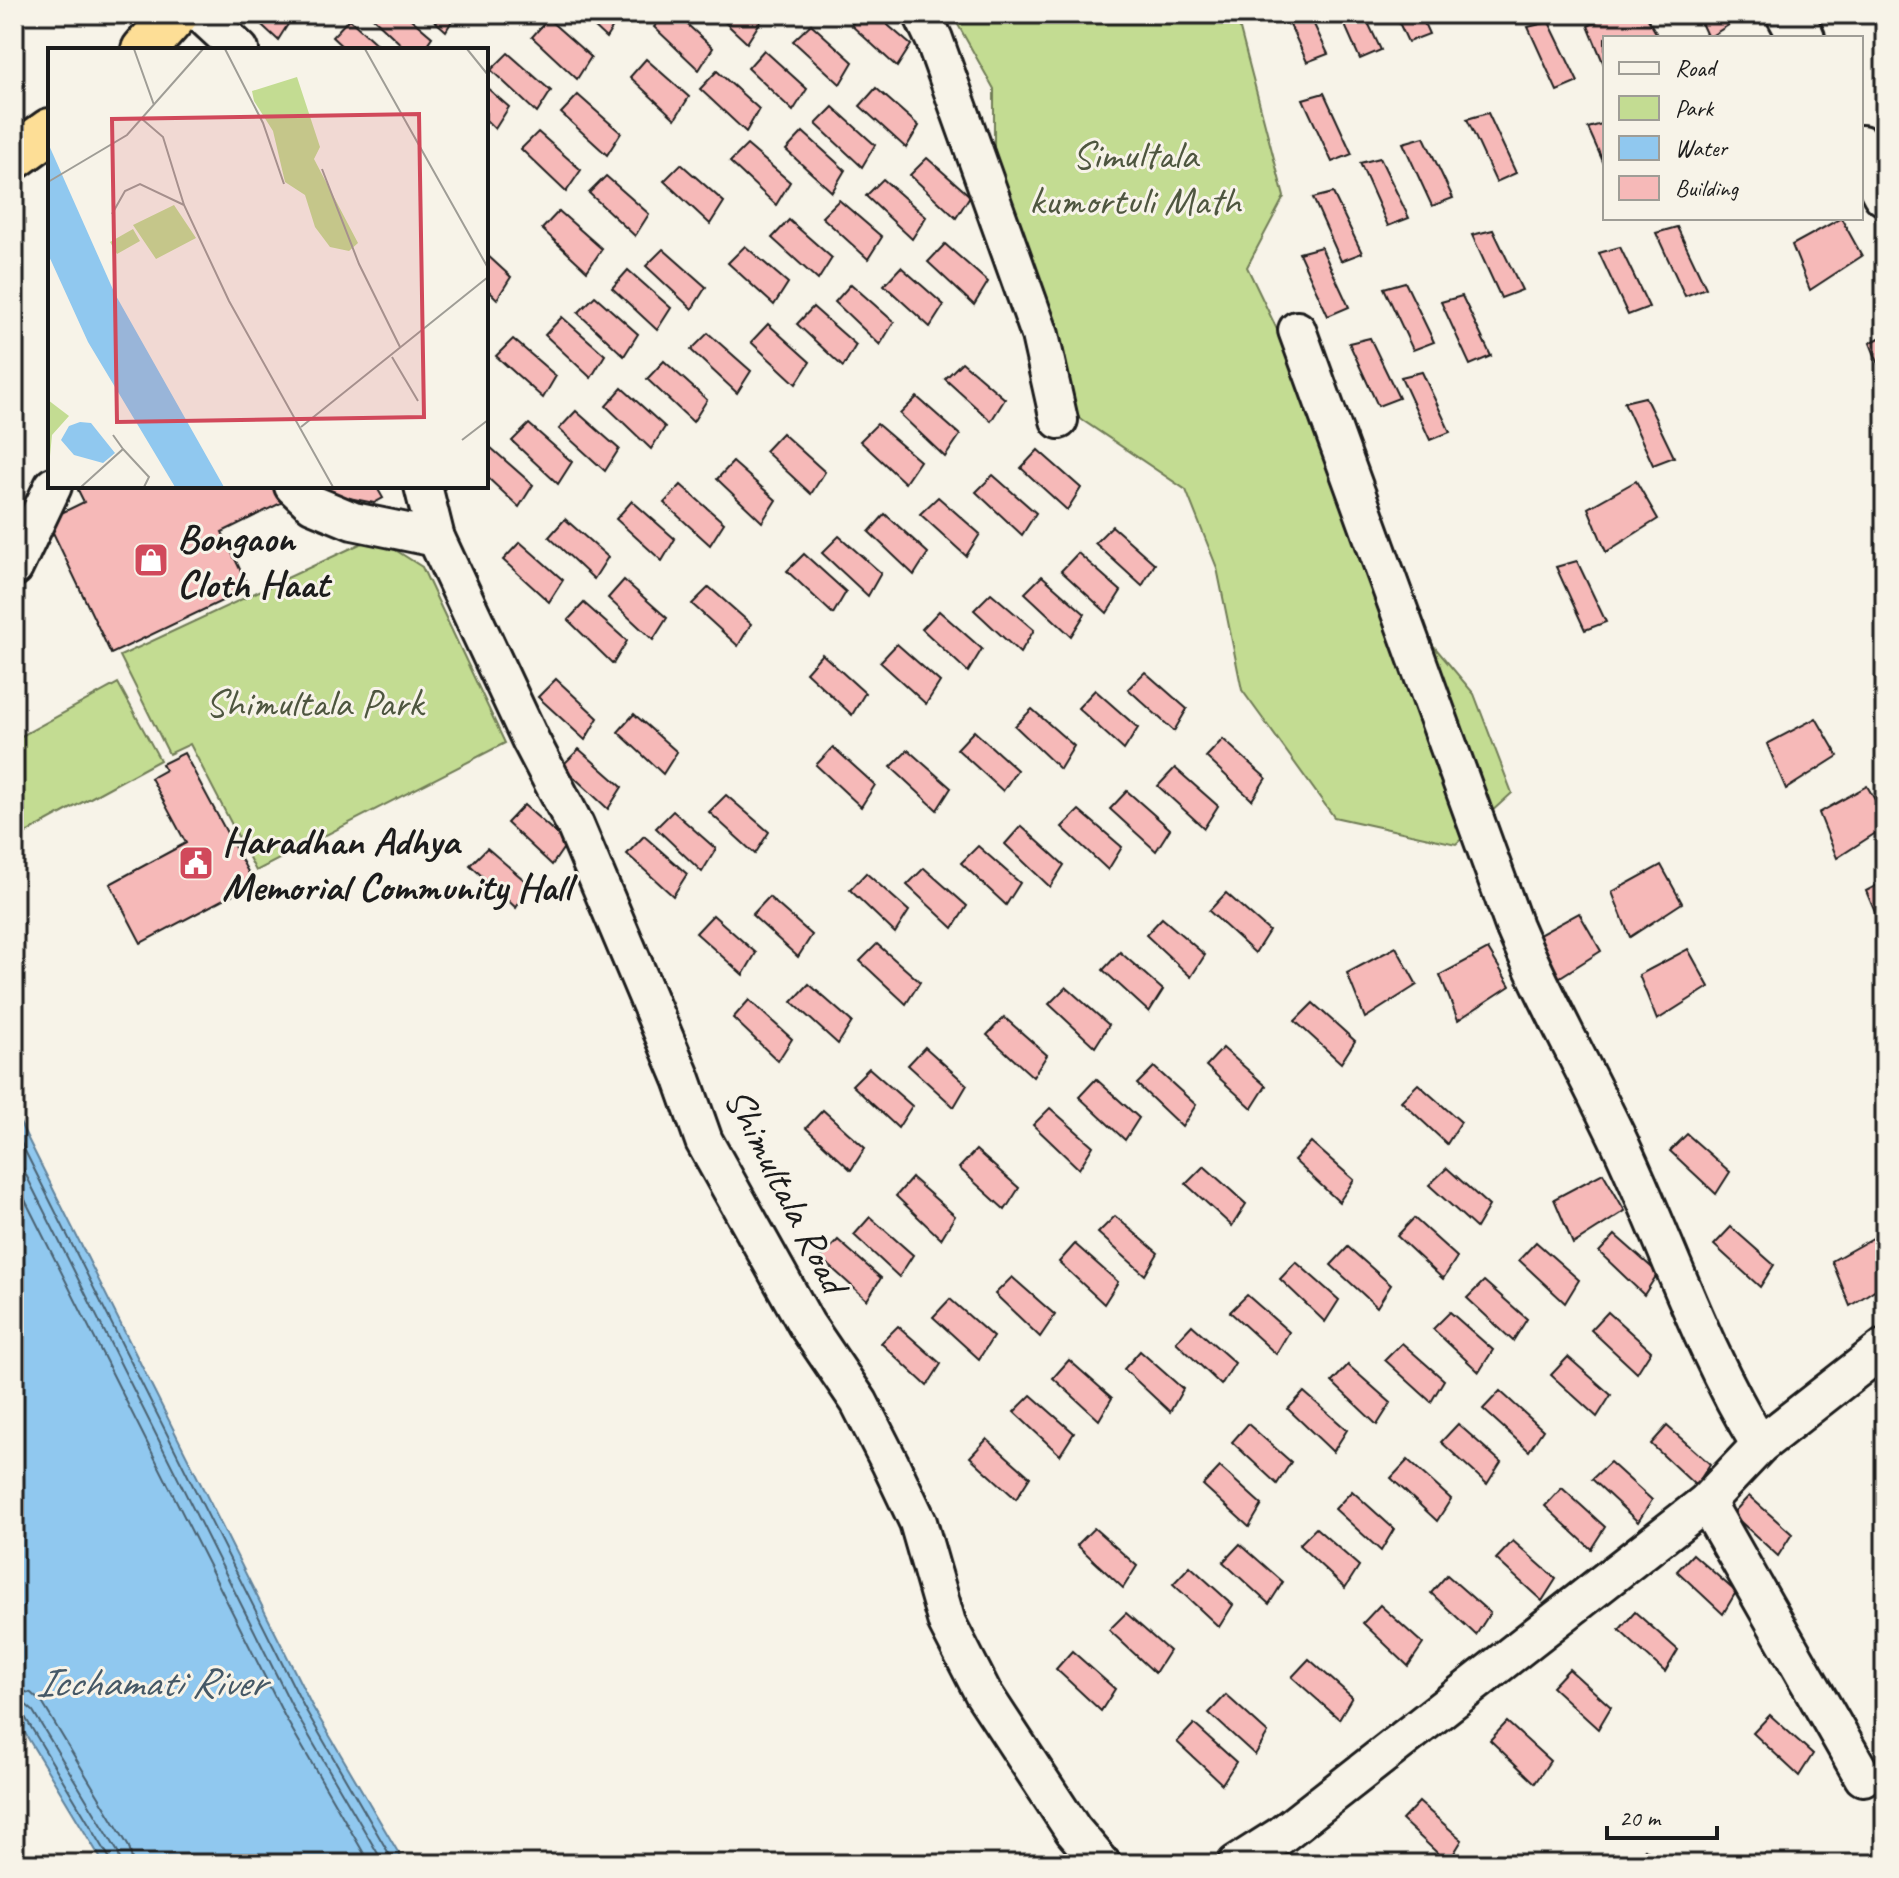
<svg xmlns="http://www.w3.org/2000/svg" width="1899" height="1878" viewBox="0 0 1899 1878" font-family="Caveat,sans-serif">
	<style>
		.green { fill: #c3dc92; stroke: #707c57; stroke-width: 2 }
		.water { fill: #90c8ef; stroke: #62839b; stroke-width: 2 }
		.lines { fill: none; stroke-linecap: round; stroke-linejoin: round }
		.shore { stroke: #4a6170; stroke-width: 2 }
		.building { fill: #f6b9b8; stroke: #1c1c1c; stroke-width: 2 }
		.minor-casing { stroke: #1c1c1c; stroke-width: 42 }
		.secondary-casing { stroke: #1c1c1c; stroke-width: 50 }
		.trunk-casing { stroke: #1c1c1c; stroke-width: 50 }
		.minor { stroke: #f7f3e8; stroke-width: 36 }
		.secondary { stroke: #f7f3e8; stroke-width: 44 }
		.trunk { stroke: #fdde96; stroke-width: 44 }
		.labels { text-anchor: middle; stroke-width: 6; stroke-linejoin: round; paint-order: stroke }
		.park-label { font-size: 40px; fill: #4e563f; stroke: #f7f3e8 }
		.poi-label { font-size: 40px; font-weight: bold; fill: #1c1c1c; stroke: #f7f3e8; text-anchor: start }
		.street-label { font-size: 40px; fill: #1c1c1c; stroke: #f7f3e8 }
		.water-label { font-size: 42px; font-style: italic; fill: #455866; stroke: #f7f3e8 }
		.inset-road { fill: none; stroke: #9f9d96; stroke-width: 2 }
		.view { fill: #d1495b; fill-opacity: 0.15; stroke: #d1495b; stroke-width: 4 }
		.inset-edge { fill: none; stroke: #1c1c1c; stroke-width: 4 }
	</style>
	<rect width="100%" height="100%" fill="#f7f3e8"/>
	<filter id="ink" filterUnits="userSpaceOnUse"><feTurbulence type="fractalNoise" baseFrequency=".0125" numOctaves="2"/><feDisplacementMap in="SourceGraphic" scale="16" xChannelSelector="R" yChannelSelector="G"/><feConvolveMatrix kernelMatrix="1 2 1 2 8 2 1 2 1" color-interpolation-filters="sRGB"/></filter>
	<g filter="url(#ink)">
		<g class="green">
			<path d="M952,14H1236L1284,197L1247,267L1298,373L1396,601L1474,694L1512,793L1456,844L1334,817L1242,690L1217,568L1186,490L1066,409L994,176V89Z"/>
			<path d="M375,537L422,567L505,743L256,871L190,744L169,754L120,656Z"/>
			<path d="M118,683L160,760L15,839L14,740Z"/>
		</g>
		<path class="water" d="M14,1111L311,1704L405,1864H104L14,1715Z"/>
		<g class="lines">
			<g class="shore">
				<path d="M14,1129L304,1707L395,1864"/>
				<path d="M14,1151L295,1712L384,1864"/>
				<path d="M14,1178L285,1717L370,1864"/>
				<path d="M14,1690L31,1693L43,1704L129,1847L133,1864"/>
				<path d="M14,1702L25,1704L33,1711L118,1852L121,1864"/>
				<path d="M14,1712L25,1717L109,1857L111,1864"/>
			</g>
		</g>
		<g class="building">
			<path d="M250,14H288L292,18L278,40Z"/>
			<path d="M374,14H405L432,37L423,50H407L372,17Z"/>
			<path d="M427,14H456L446,31Z"/>
			<path d="M580,14H618L620,16L606,38Z"/>
			<path d="M666,14H676L713,48L699,70L654,27Z"/>
			<path d="M716,14H753L761,21L747,43Z"/>
			<path d="M862,14H875L911,45L897,67L851,25Z"/>
			<path d="M1285,14H1309L1328,54L1307,62Z"/>
			<path d="M1340,14H1364L1381,50L1360,59Z"/>
			<path d="M1395,14H1420L1429,34L1408,42Z"/>
			<path d="M1611,14H1645L1659,38H1605V67L1588,26Z"/>
			<path d="M1697,14H1746L1708,38Z"/>
			<path d="M349,19L383,50H346L332,37Z"/>
			<path d="M548,19L591,57L577,79L532,37Z"/>
			<path d="M1549,22L1578,82L1557,91L1528,27Z"/>
			<path d="M811,24L853,62L840,84L793,41Z"/>
			<path d="M764,50L807,89L793,111L748,68Z"/>
			<path d="M508,53L551,91L537,113L491,70Z"/>
			<path d="M646,59L689,97L675,119L630,77Z"/>
			<path d="M717,71L759,109L746,132L700,89Z"/>
			<path d="M486,87L509,107L495,129L486,120Z"/>
			<path d="M876,88L919,126L906,148L860,106Z"/>
			<path d="M1324,93L1352,154L1332,162L1303,99Z"/>
			<path d="M578,95L621,133L607,155L561,113Z"/>
			<path d="M833,107L875,145L862,167L816,124Z"/>
			<path d="M1488,113L1516,173L1496,182L1467,119Z"/>
			<path d="M1605,123V166L1588,128Z"/>
			<path d="M538,132L581,170L566,192L521,149Z"/>
			<path d="M803,132L845,170L832,192L786,150Z"/>
			<path d="M1424,137L1453,198L1432,206L1403,143Z"/>
			<path d="M747,145L790,182L776,205L730,162Z"/>
			<path d="M927,158L970,196L956,218L910,175Z"/>
			<path d="M1380,158L1409,218L1388,226L1360,163Z"/>
			<path d="M681,164L724,202L710,224L664,181Z"/>
			<path d="M606,176L649,214L635,236L589,193Z"/>
			<path d="M883,179L926,217L912,239L866,196Z"/>
			<path d="M1333,193L1362,253L1341,261L1313,198Z"/>
			<path d="M839,200L882,237L868,259L822,217Z"/>
			<path d="M559,211L602,249L587,271L542,229Z"/>
			<path d="M1841,218L1862,256L1810,290L1792,245Z"/>
			<path d="M789,220L832,258L818,280L772,238Z"/>
			<path d="M1677,227L1706,288L1685,296L1656,233Z"/>
			<path d="M1493,230L1522,290L1501,298L1472,235Z"/>
			<path d="M945,244L988,282L974,305L928,262Z"/>
			<path d="M745,246L788,283L774,305L728,263Z"/>
			<path d="M1321,247L1349,307L1328,316L1299,253Z"/>
			<path d="M1620,247L1649,307L1628,315L1599,253Z"/>
			<path d="M663,249L706,287L692,309L646,266Z"/>
			<path d="M486,254L511,277L497,299L486,288Z"/>
			<path d="M901,267L944,305L930,327L884,285Z"/>
			<path d="M628,270L671,308L657,330L612,288Z"/>
			<path d="M1405,282L1434,342L1413,350L1384,288Z"/>
			<path d="M851,284L894,322L880,345L835,302Z"/>
			<path d="M595,296L638,334L624,356L578,313Z"/>
			<path d="M1462,296L1491,356L1470,365L1441,302Z"/>
			<path d="M813,307L856,345L843,367L797,324Z"/>
			<path d="M562,317L605,355L591,378L545,335Z"/>
			<path d="M768,324L810,362L796,384L751,342Z"/>
			<path d="M708,333L751,371L737,393L691,350Z"/>
			<path d="M1885,335V380L1870,343Z"/>
			<path d="M1370,338L1399,398L1378,406L1349,343Z"/>
			<path d="M513,339L556,376L543,398L496,356Z"/>
			<path d="M664,361L707,400L693,422L647,379Z"/>
			<path d="M962,362L1005,399L991,421L945,379Z"/>
			<path d="M1422,372L1450,432L1430,440L1401,377Z"/>
			<path d="M622,388L665,427L651,449L606,406Z"/>
			<path d="M917,397L960,435L945,457L900,414Z"/>
			<path d="M1645,397L1674,457L1653,465L1624,402Z"/>
			<path d="M576,411L619,449L605,471L559,429Z"/>
			<path d="M529,424L572,462L558,484L512,441Z"/>
			<path d="M877,424L920,461L905,483L860,441Z"/>
			<path d="M782,433L825,472L811,494L765,451Z"/>
			<path d="M490,447L533,485L519,507L486,476V452Z"/>
			<path d="M1038,450L1081,488L1067,510L1021,468Z"/>
			<path d="M733,462L776,500L762,522L717,479Z"/>
			<path d="M993,475L1036,513L1022,535L976,492Z"/>
			<path d="M1636,481L1658,519L1606,552L1588,508Z"/>
			<path d="M681,485L724,523L710,545L664,503Z"/>
			<path d="M76,486H271L287,500L222,532L249,588L111,654L47,520L84,502Z"/>
			<path d="M315,486H376L383,498L374,503L319,492Z"/>
			<path d="M938,497L980,534L966,556L920,514Z"/>
			<path d="M632,501L675,539L662,561L616,519Z"/>
			<path d="M885,514L928,553L914,575L869,532Z"/>
			<path d="M565,519L608,557L594,579L549,537Z"/>
			<path d="M1112,526L1155,564L1142,586L1095,543Z"/>
			<path d="M839,536L881,573L868,596L822,553Z"/>
			<path d="M520,542L563,580L549,602L503,560Z"/>
			<path d="M1078,553L1121,591L1107,613L1061,571Z"/>
			<path d="M804,554L846,592L833,614L787,571Z"/>
			<path d="M1577,561L1606,622L1585,630L1556,567Z"/>
			<path d="M1042,576L1085,614L1071,636L1025,593Z"/>
			<path d="M624,580L667,618L653,640L608,598Z"/>
			<path d="M709,587L751,624L738,646L692,604Z"/>
			<path d="M991,593L1034,630L1020,653L974,610Z"/>
			<path d="M584,603L627,641L613,664L568,620Z"/>
			<path d="M939,611L982,649L968,672L922,629Z"/>
			<path d="M897,644L940,682L926,704L880,662Z"/>
			<path d="M822,654L865,693L852,715L806,672Z"/>
			<path d="M1145,672L1187,709L1174,731L1128,689Z"/>
			<path d="M556,679L598,718L585,740L538,697Z"/>
			<path d="M1095,690L1138,728L1124,750L1078,708Z"/>
			<path d="M1032,709L1074,746L1060,769L1015,726Z"/>
			<path d="M634,714L677,752L663,774L618,732Z"/>
			<path d="M1816,718L1838,756L1786,789L1767,744Z"/>
			<path d="M974,731L1017,770L1003,791L957,749Z"/>
			<path d="M1223,739L1266,778L1252,800L1206,757Z"/>
			<path d="M833,747L875,785L861,807L816,765Z"/>
			<path d="M579,749L622,787L608,809L562,766Z"/>
			<path d="M908,750L951,788L937,810L891,767Z"/>
			<path d="M184,753L254,883L141,943L110,884L186,843L151,778L165,770L162,764Z"/>
			<path d="M1175,768L1218,806L1204,828L1158,786Z"/>
			<path d="M1867,786L1885,817V827L1837,858L1819,813Z"/>
			<path d="M1127,791L1170,829L1156,851L1110,809Z"/>
			<path d="M726,795L769,832L755,854L709,812Z"/>
			<path d="M524,805L567,843L552,865L507,823Z"/>
			<path d="M1079,810L1122,847L1108,870L1062,827Z"/>
			<path d="M673,811L716,849L702,872L656,828Z"/>
			<path d="M1021,826L1064,865L1050,887L1005,844Z"/>
			<path d="M644,836L687,874L673,896L627,854Z"/>
			<path d="M978,846L1020,883L1006,905L961,863Z"/>
			<path d="M487,848L530,885L516,908L470,865Z"/>
			<path d="M1661,865L1682,903L1630,937L1612,892Z"/>
			<path d="M924,868L967,906L953,928L907,885Z"/>
			<path d="M866,873L909,911L895,933L850,890Z"/>
			<path d="M1885,881V936L1866,891Z"/>
			<path d="M1226,893L1269,931L1255,953L1209,911Z"/>
			<path d="M769,897L812,935L798,957L752,915Z"/>
			<path d="M1579,913L1601,951L1549,984L1530,940Z"/>
			<path d="M713,915L756,953L743,975L696,933Z"/>
			<path d="M1162,918L1205,955L1191,977L1146,935Z"/>
			<path d="M877,944L920,982L906,1004L860,961Z"/>
			<path d="M1396,947L1417,985L1365,1018L1347,973Z"/>
			<path d="M1488,949L1510,986L1458,1020L1440,975Z"/>
			<path d="M1688,949L1709,987L1657,1020L1639,975Z"/>
			<path d="M1120,952L1163,990L1149,1012L1103,970Z"/>
			<path d="M809,984L852,1022L838,1044L792,1002Z"/>
			<path d="M1066,987L1109,1025L1095,1047L1049,1004Z"/>
			<path d="M749,1000L792,1039L778,1061L733,1018Z"/>
			<path d="M1313,1003L1355,1041L1341,1063L1295,1021Z"/>
			<path d="M1004,1017L1047,1055L1033,1077L987,1035Z"/>
			<path d="M925,1047L967,1085L954,1107L908,1065Z"/>
			<path d="M1223,1048L1266,1086L1252,1108L1206,1066Z"/>
			<path d="M1154,1067L1196,1105L1182,1127L1137,1084Z"/>
			<path d="M869,1068L912,1106L898,1128L852,1085Z"/>
			<path d="M1096,1079L1139,1118L1125,1140L1079,1097Z"/>
			<path d="M1418,1084L1461,1122L1447,1144L1401,1101Z"/>
			<path d="M1050,1108L1093,1146L1079,1169L1033,1125Z"/>
			<path d="M823,1110L865,1148L851,1170L806,1128Z"/>
			<path d="M1687,1134L1730,1172L1716,1194L1670,1151Z"/>
			<path d="M1311,1142L1354,1180L1339,1202L1294,1160Z"/>
			<path d="M976,1150L1019,1188L1005,1210L959,1168Z"/>
			<path d="M1204,1166L1246,1204L1232,1226L1186,1184Z"/>
			<path d="M1447,1168L1489,1206L1476,1228L1429,1185Z"/>
			<path d="M1603,1173L1625,1211L1573,1244L1554,1199Z"/>
			<path d="M912,1178L955,1216L941,1239L896,1196Z"/>
			<path d="M1115,1216L1158,1253L1145,1275L1098,1233Z"/>
			<path d="M870,1217L913,1255L899,1277L854,1235Z"/>
			<path d="M1414,1218L1457,1257L1443,1279L1397,1236Z"/>
			<path d="M1731,1227L1774,1265L1760,1287L1714,1245Z"/>
			<path d="M1880,1234L1885,1243V1283L1850,1306L1832,1261Z"/>
			<path d="M1615,1235L1658,1273L1644,1295L1599,1252Z"/>
			<path d="M838,1240L881,1278L867,1300L821,1258Z"/>
			<path d="M1536,1242L1579,1280L1565,1303L1519,1260Z"/>
			<path d="M1075,1244L1118,1282L1104,1304L1059,1262Z"/>
			<path d="M1348,1247L1391,1285L1377,1307L1331,1265Z"/>
			<path d="M1296,1262L1339,1300L1325,1322L1280,1279Z"/>
			<path d="M1012,1277L1055,1315L1040,1337L995,1294Z"/>
			<path d="M1484,1281L1527,1319L1513,1341L1467,1298Z"/>
			<path d="M1247,1295L1289,1332L1276,1354L1230,1312Z"/>
			<path d="M950,1299L993,1337L979,1359L933,1317Z"/>
			<path d="M1450,1312L1493,1350L1479,1372L1433,1329Z"/>
			<path d="M1608,1312L1651,1351L1637,1373L1591,1330Z"/>
			<path d="M1192,1325L1235,1363L1221,1385L1176,1342Z"/>
			<path d="M898,1326L941,1364L927,1386L881,1343Z"/>
			<path d="M1402,1343L1444,1380L1431,1402L1385,1360Z"/>
			<path d="M1140,1351L1183,1389L1170,1412L1124,1369Z"/>
			<path d="M1568,1357L1611,1395L1597,1417L1551,1375Z"/>
			<path d="M1069,1360L1112,1398L1099,1420L1053,1378Z"/>
			<path d="M1348,1365L1391,1403L1377,1425L1332,1382Z"/>
			<path d="M1500,1391L1543,1430L1529,1451L1483,1409Z"/>
			<path d="M1304,1392L1347,1430L1333,1452L1288,1409Z"/>
			<path d="M1031,1395L1074,1433L1060,1455L1014,1412Z"/>
			<path d="M1248,1424L1291,1462L1277,1484L1232,1442Z"/>
			<path d="M1458,1424L1501,1462L1487,1484L1441,1442Z"/>
			<path d="M1667,1426L1710,1464L1696,1486L1651,1444Z"/>
			<path d="M987,1439L1030,1477L1016,1499L970,1457Z"/>
			<path d="M1408,1460L1451,1499L1437,1521L1391,1478Z"/>
			<path d="M1610,1462L1652,1500L1638,1522L1592,1479Z"/>
			<path d="M1220,1467L1262,1505L1249,1527L1203,1485Z"/>
			<path d="M1562,1488L1605,1527L1591,1549L1545,1506Z"/>
			<path d="M1352,1491L1394,1529L1381,1551L1335,1509Z"/>
			<path d="M1749,1496L1792,1534L1778,1556L1732,1514Z"/>
			<path d="M1094,1528L1137,1566L1123,1588L1077,1545Z"/>
			<path d="M1316,1528L1359,1566L1345,1588L1299,1545Z"/>
			<path d="M1513,1541L1556,1579L1542,1601L1496,1559Z"/>
			<path d="M1240,1544L1283,1582L1269,1604L1223,1562Z"/>
			<path d="M1693,1554L1736,1592L1723,1614L1677,1571Z"/>
			<path d="M1190,1566L1233,1605L1219,1627L1173,1584Z"/>
			<path d="M1447,1575L1490,1613L1476,1635L1431,1593Z"/>
			<path d="M1380,1605L1423,1644L1408,1666L1363,1623Z"/>
			<path d="M1635,1612L1678,1650L1665,1672L1619,1630Z"/>
			<path d="M1126,1613L1169,1651L1155,1673L1109,1630Z"/>
			<path d="M1072,1651L1115,1689L1101,1711L1056,1669Z"/>
			<path d="M1309,1659L1352,1697L1339,1719L1292,1677Z"/>
			<path d="M1569,1669L1611,1707L1598,1729L1552,1687Z"/>
			<path d="M1226,1695L1268,1733L1255,1755L1209,1713Z"/>
			<path d="M1770,1715L1813,1754L1799,1776L1753,1733Z"/>
			<path d="M1507,1722L1550,1761L1535,1783L1490,1740Z"/>
			<path d="M1194,1724L1236,1762L1222,1784L1177,1742Z"/>
			<path d="M1419,1802L1462,1840L1448,1863L1402,1820Z"/>
			<path d="M1645,1849L1662,1864H1631Z"/>
		</g>
		<g class="lines">
			<defs>
				<g id="minor">
					<path d="M201,14L240,50"/>
					<path d="M922,14L934,39L1040,335L1059,420"/>
					<path d="M1297,330L1514,926C1544,997 1582,1064 1616,1135C1665,1237 1700,1348 1760,1445"/>
					<path d="M293,486L312,504L353,521L436,538"/>
					<path d="M423,486L436,538L531,741L575,825L682,1079L704,1141L806,1324L859,1402L890,1463L918,1522L947,1623L983,1693L1073,1830L1102,1864"/>
					<path d="M14,568L53,486"/>
					<path d="M1706,1502L1863,1777"/>
					<path d="M1236,1864L1280,1836L1678,1524L1706,1502L1760,1445L1885,1347"/>
				</g>
				<g id="secondary">
					<path d="M1789,14L1802,38"/>
					<path d="M1861,148L1885,193"/>
				</g>
				<g id="trunk">
					<path d="M144,50L176,14"/>
					<path d="M14,157L50,131"/>
				</g>
			</defs>
			<use href="#minor" class="minor-casing"/>
			<use href="#secondary" class="secondary-casing"/>
			<use href="#trunk" class="trunk-casing"/>
			<use href="#minor" class="minor"/>
			<use href="#secondary" class="secondary"/>
			<use href="#trunk" class="trunk"/>
		</g>
	</g>
	<defs>
		<symbol id="shop-square" viewBox="-11 -11 22 22"><rect x="-9" y="-9" width="18" height="18" rx="4" fill="#d1495b" stroke="#f7f3e8"/><path d="M-5-2.5h2.3a2.7 3.5 0 0 1 5.4 0H5L5.5 6h-11ZM-1.5-2.5h3a1.5 2.3 0 0 0-3 0Z" fill="#fff"/></symbol>
		<symbol id="civic-square" viewBox="-11 -11 22 22"><rect x="-9" y="-9" width="18" height="18" rx="4" fill="#d1495b" stroke="#f7f3e8"/><path d="M-.6-6.5H3V-4.5H.6V-3L4-1V1h2V6H-6V1h2V-1L-.6-3ZM-1.2 2.5V6h2.4V2.5Z" fill="#fff"/></symbol>
	</defs>
	<g fill-rule="evenodd">
		<use href="#shop-square" x="131" y="540" width="40" height="40"/>
		<use href="#civic-square" x="176" y="843" width="40" height="40"/>
	</g>
	<g class="labels">
		<g class="park-label">
			<text x="1135" y="168">Simultala<tspan x="1135" dy="46">kumortuli Math</tspan></text>
			<text x="314" y="716">Shimultala Park</text>
		</g>
		<g class="poi-label">
			<text x="177" y="551">Bongaon<tspan x="177" dy="46">Cloth Haat</tspan></text>
			<text x="222" y="854">Haradhan Adhya<tspan x="222" dy="46">Memorial Community Hall</tspan></text>
		</g>
		<g class="street-label">
			<text transform="translate(787 1190) rotate(63)" y="14">Shimultala Road</text>
		</g>
		<g class="water-label">
			<text x="150" y="1696">Icchamati River</text>
		</g>
	</g>
	<g transform="translate(48 48)">
		<rect width="440" height="440" fill="#f7f3e8"/>
		<path d="M249,29L272,99L266,111L310,195L301,203L282,199L267,179L257,147L237,134L225,83L206,53L204,43ZM126,157L148,190L108,211L85,177ZM85,181L92,193L69,206L62,194ZM0,352L21,368L4,387L2,408Z" fill="#c3dc92"/>
		<path d="M0,95L67,246L176,439H127L40,294L0,206ZM32,374L43,375L67,405L55,415L26,407L13,392L21,378Z" fill="#90c8ef"/>
		<path class="inset-road" d="M86,1L106,57M177,1L215,75L236,136M317,1L440,220M419,1L440,27M94,71L115,89L136,157L181,253L285,439M274,121L311,216L352,299M0,134L79,87L155,1M64,166L77,143L92,136L136,157M344,309L370,353M253,379L440,229M414,392L440,372M75,401L101,429L96,439M33,439L75,401L65,387"/>
		<path class="view" d="M371,66L376,369L69,374L64,71Z"/>
		<rect width="440" height="440" class="inset-edge"/>
	</g>
	<rect width="1899" height="1878" fill="none" stroke="#f7f3e8" stroke-width="48"/>
	<rect x="24" y="24" width="1851" height="1830" fill="none" stroke="#1c1c1c" stroke-width="3" filter="url(#ink)"/>
	<rect x="1603" y="36" width="260" height="184" fill="#f7f3e8" stroke="#9f9d96" stroke-width="2"/>
	<rect x="1619" y="62" width="40" height="12" fill="#f7f3e8" stroke="#9f9d96" stroke-width="2"/>
	<text x="1675" y="76" font-size="24" fill="#1c1c1c">Road</text>
	<rect x="1619" y="96" width="40" height="24" fill="#c3dc92" stroke="#9f9d96" stroke-width="2"/>
	<text x="1675" y="116" font-size="24" fill="#1c1c1c">Park</text>
	<rect x="1619" y="136" width="40" height="24" fill="#90c8ef" stroke="#9f9d96" stroke-width="2"/>
	<text x="1675" y="156" font-size="24" fill="#1c1c1c">Water</text>
	<rect x="1619" y="176" width="40" height="24" fill="#f6b9b8" stroke="#9f9d96" stroke-width="2"/>
	<text x="1675" y="196" font-size="24" fill="#1c1c1c">Building</text>
	<path d="M1607 1826v12h110v-12" fill="none" stroke="#1c1c1c" stroke-width="4"/>
	<text x="1619" y="1826" font-size="24" fill="#1c1c1c" stroke="#f7f3e8" stroke-width="6" paint-order="stroke">20 m</text>
</svg>
